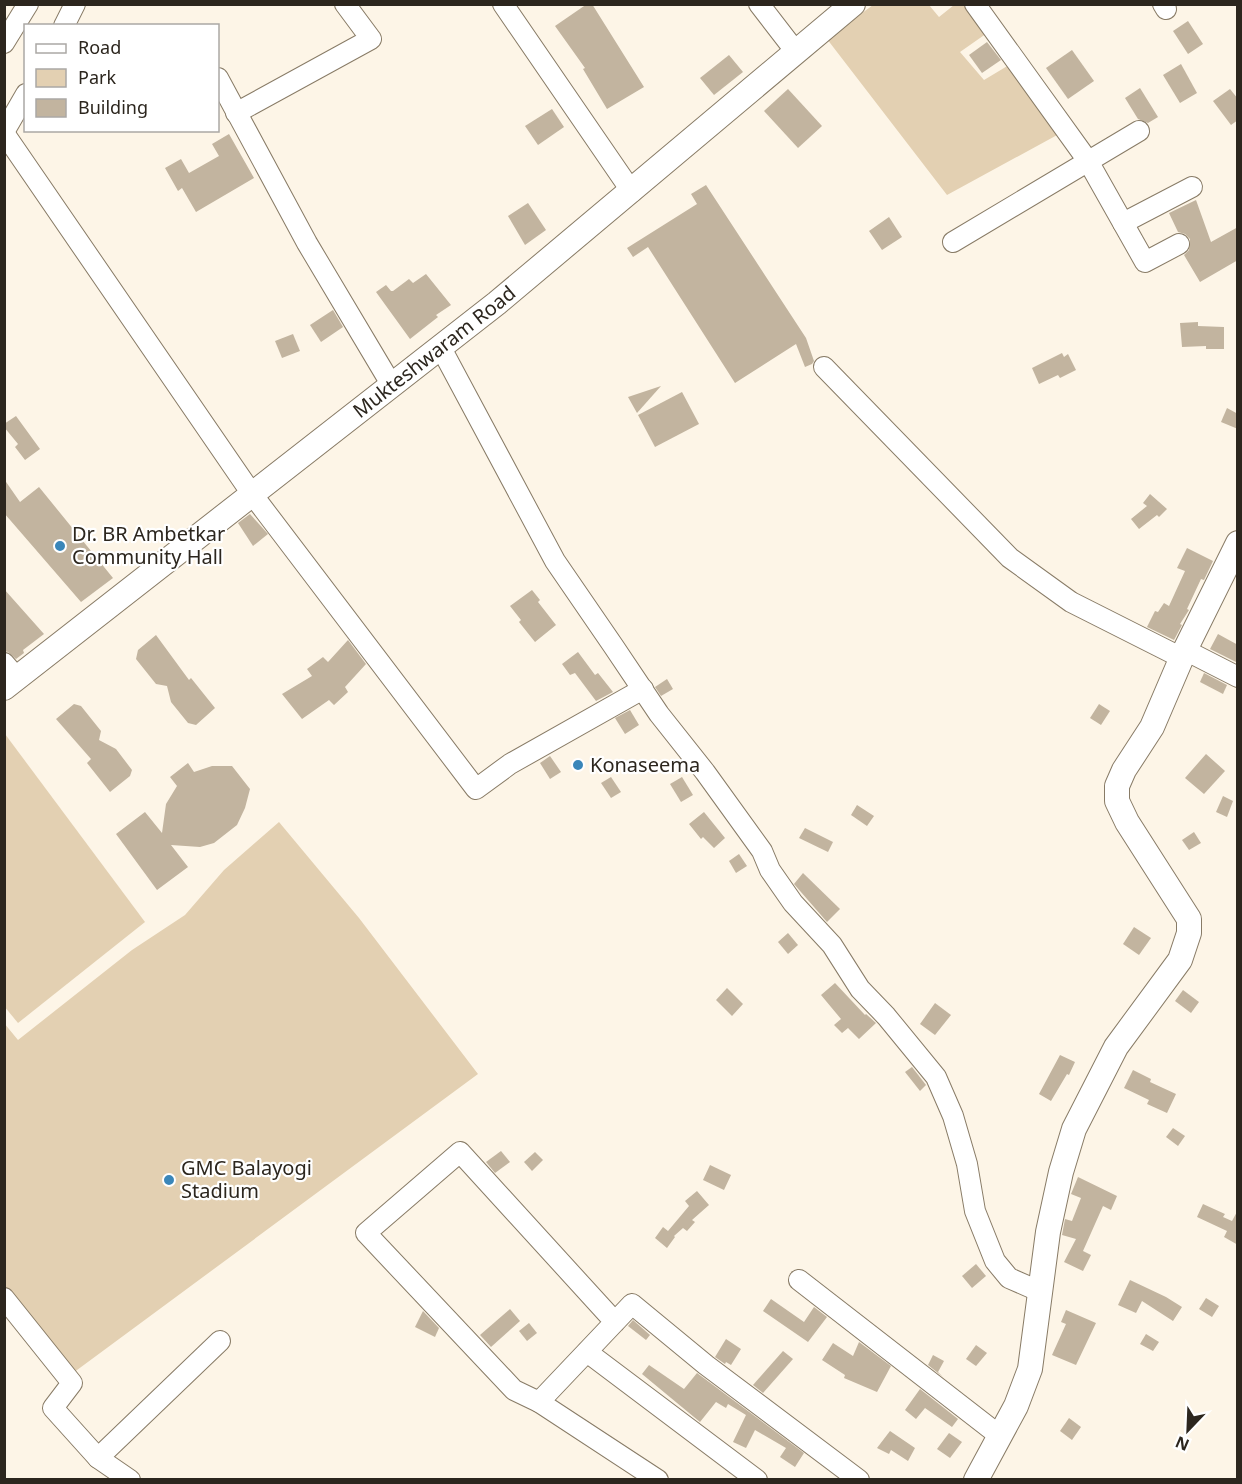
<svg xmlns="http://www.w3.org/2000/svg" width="1242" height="1484" viewBox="0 0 1242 1484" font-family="'Noto Sans',sans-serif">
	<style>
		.green { fill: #e3d0b2 }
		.building { fill: #c2b49f }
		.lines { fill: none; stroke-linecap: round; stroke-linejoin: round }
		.minor-casing { stroke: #887b66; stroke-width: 22 }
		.major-casing { stroke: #887b66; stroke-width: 26 }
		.minor { stroke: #fff; stroke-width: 20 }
		.major { stroke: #fff; stroke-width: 24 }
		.poi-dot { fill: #3a86b9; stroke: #fff; stroke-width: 2 }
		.labels { text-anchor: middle; stroke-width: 4.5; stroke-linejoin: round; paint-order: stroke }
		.street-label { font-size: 20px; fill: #2c261e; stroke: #fff }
		.poi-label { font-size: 20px; fill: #2c261e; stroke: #fff; text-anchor: start }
	</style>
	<rect width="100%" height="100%" fill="#fdf5e7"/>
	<g class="green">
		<path d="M873,5H929L939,17L954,5H971L990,31L960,52L984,80L1014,62L1059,134L947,195L827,39Z"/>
		<path d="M5,734L145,922L18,1023L4,1006Z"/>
		<path d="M279,822L359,918L478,1074L73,1373L5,1287L4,1023L18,1040L132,950L185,915L224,870Z"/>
	</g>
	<g class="building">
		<path d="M587,4H592L644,87L607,109L583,69L585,68L555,26Z"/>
		<path d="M1188,21L1203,44L1188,54L1173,31Z"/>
		<path d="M987,42L1001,60L982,73L969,55Z"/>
		<path d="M1072,50L1094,81L1068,99L1046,68Z"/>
		<path d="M729,55L743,72L714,95L700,78Z"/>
		<path d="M1181,64L1197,93L1180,103L1163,75Z"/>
		<path d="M1140,88L1158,117L1148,123L1138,119L1125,98Z"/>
		<path d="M788,89L822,126L798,148L764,111Z"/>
		<path d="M1230,89L1238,99V120L1231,125L1213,101Z"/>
		<path d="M552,109L564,127L538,145L525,126Z"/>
		<path d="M229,134L254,178L196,212L182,188L178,191L165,168L181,159L189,173L219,156L212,144Z"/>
		<path d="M706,185L806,338L814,361L812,364L805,367L796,344L735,383L648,247L633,257L627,248L697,204L691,194Z"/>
		<path d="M1196,200L1211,242L1238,227V260L1200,282L1184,255L1189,250L1190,239L1185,234L1178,232L1169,213Z"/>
		<path d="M528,203L546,230L525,245L508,216Z"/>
		<path d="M889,217L902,237L882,250L869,231Z"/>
		<path d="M426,274L451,305L436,315L438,317L410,339L376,292L386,285L391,291H393L409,279L413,283Z"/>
		<path d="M333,310L343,327L321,342L310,325Z"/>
		<path d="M1198,322V326L1224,327V349H1206V346L1182,347L1180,323Z"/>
		<path d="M293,334L300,351L282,358L275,341Z"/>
		<path d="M1062,353L1064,357L1068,354L1076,370L1060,378L1058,375L1039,384L1032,368Z"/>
		<path d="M661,386L637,413L628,397Z"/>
		<path d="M682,392L699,424L655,447L638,415Z"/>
		<path d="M1227,408L1238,414V429L1221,422Z"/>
		<path d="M16,416L40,449L25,460L15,447L18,444L4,427V424Z"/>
		<path d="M4,479L20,502L39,487L113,578L81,602L4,513Z"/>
		<path d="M1150,494L1167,509L1159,517L1157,515L1139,529L1131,519L1147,506L1143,503Z"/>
		<path d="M250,514L268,534L253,546L238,523Z"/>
		<path d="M1187,548L1213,561L1204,580L1201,579L1187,609L1189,610L1180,624L1182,625L1174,640L1147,627L1155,611L1158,612L1164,603L1169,606L1185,571L1177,568Z"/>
		<path d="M4,589L44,634L23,650L24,653L16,659L8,652L4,651Z"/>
		<path d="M532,590L540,600L538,602L556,625L535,642L519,622L521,620L510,606Z"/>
		<path d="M1218,634L1238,645V663L1210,649Z"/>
		<path d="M156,635L189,680L191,678L215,708L196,725L188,723L171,702L167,686L156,684L136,659L138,650Z"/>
		<path d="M348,640L366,664L345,687L348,692L334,705L329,700L302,719L282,694L312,676L307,669L323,657L328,662Z"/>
		<path d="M578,652L595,675L598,673L613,692L596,701L575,673L570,675L562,664Z"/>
		<path d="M1204,673L1227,685L1223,694L1200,682Z"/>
		<path d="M667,679L673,689L661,696L655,687Z"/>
		<path d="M74,704L81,706L101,731L99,740L116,749L132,770L130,776L110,792L87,763L91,759L56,719Z"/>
		<path d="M1099,704L1110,711L1101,725L1090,718Z"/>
		<path d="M630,710L639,725L625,734L615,718Z"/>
		<path d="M1206,754L1225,771L1204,794L1185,778Z"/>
		<path d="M550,756L561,772L550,779L540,763Z"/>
		<path d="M188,763L194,772L212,766H232L250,789L245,808L237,825L214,843L200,847L171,845L188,867L157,890L116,834L145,812L162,833L166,804L177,786L170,777Z"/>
		<path d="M611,777L621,792L611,798L601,783Z"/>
		<path d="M682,777L693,795L681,802L670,784Z"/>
		<path d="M1223,796L1233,801L1227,817L1216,812Z"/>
		<path d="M857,805L874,816L867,826L851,815Z"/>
		<path d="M704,812L725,838L714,848L703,837L701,839L689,824Z"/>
		<path d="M805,828L833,842L828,852L799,838Z"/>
		<path d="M1194,832L1201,843L1189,850L1182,840Z"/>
		<path d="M739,854L747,866L736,873L729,861Z"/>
		<path d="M803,873L840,909L827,922L794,884Z"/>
		<path d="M1134,927L1151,938L1139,955L1123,944Z"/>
		<path d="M788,933L798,945L788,954L778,942Z"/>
		<path d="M835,983L865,1015L866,1014L876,1023L859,1039L848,1028L842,1033L834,1025L841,1019L821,995Z"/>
		<path d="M727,988L743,1004L732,1016L716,1000Z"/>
		<path d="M1183,990L1199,1002L1191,1013L1175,1001Z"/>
		<path d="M935,1003L951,1015L935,1035L920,1024Z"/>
		<path d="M1060,1055L1075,1062L1069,1075L1067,1074L1051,1101L1039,1094Z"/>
		<path d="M912,1067L926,1085L920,1091L905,1072Z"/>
		<path d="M1133,1070L1151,1079L1150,1082L1176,1094L1167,1113L1147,1104L1149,1100L1124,1088Z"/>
		<path d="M1173,1128L1185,1136L1178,1146L1166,1137Z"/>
		<path d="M501,1151L510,1162L495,1173L486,1162Z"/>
		<path d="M535,1152L543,1160L532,1171L524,1162Z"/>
		<path d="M710,1165L731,1175L724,1190L703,1180Z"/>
		<path d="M1078,1177L1117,1196L1111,1210L1103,1206L1083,1251L1091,1255L1083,1271L1064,1262L1076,1239L1062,1235L1065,1219L1072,1221L1081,1198L1071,1194Z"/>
		<path d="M697,1191L709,1205L692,1220L695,1222L687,1231L683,1228L674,1236L675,1237L667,1248L655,1238L663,1227L668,1231L689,1206L685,1201Z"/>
		<path d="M1203,1204L1225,1214L1223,1217L1232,1221L1238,1210V1245L1224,1237L1227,1231L1197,1217Z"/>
		<path d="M976,1264L986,1276L972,1288L962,1276Z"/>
		<path d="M1130,1280L1166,1297L1182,1307L1173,1321L1142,1301L1136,1313L1118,1305Z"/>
		<path d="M1206,1298L1219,1306L1212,1317L1199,1309Z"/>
		<path d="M771,1299L804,1322L814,1307L827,1317L808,1342L763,1311Z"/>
		<path d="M510,1309L520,1321L491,1347L480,1335Z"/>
		<path d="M1066,1310L1096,1323L1076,1365L1052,1355L1066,1324L1061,1322Z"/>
		<path d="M423,1311L439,1328L435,1337L415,1327Z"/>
		<path d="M633,1320L650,1335L646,1340L628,1326Z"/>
		<path d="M529,1323L537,1333L527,1341L519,1331Z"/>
		<path d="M1146,1334L1159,1342L1153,1351L1140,1344Z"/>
		<path d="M726,1339L741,1349L731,1365L726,1362L725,1364L715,1357Z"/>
		<path d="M859,1342L891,1366L877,1392L844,1378L845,1375L822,1360L833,1343L853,1356Z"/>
		<path d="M976,1345L987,1353L976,1366L966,1359Z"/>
		<path d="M783,1351L793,1359L763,1393L753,1385Z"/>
		<path d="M933,1355L944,1361L938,1372L943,1377L928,1365Z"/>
		<path d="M649,1365L684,1389L697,1373L804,1453L795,1467L780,1457L786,1448L755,1430L746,1448L733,1442L746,1415L728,1404L726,1408L716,1402L700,1422L642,1374Z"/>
		<path d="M920,1389L958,1419L952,1427L925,1408L916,1419L905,1410Z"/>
		<path d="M1069,1418L1081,1427L1072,1440L1060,1431Z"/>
		<path d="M890,1431L915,1448L908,1461L891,1450L889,1454L877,1448Z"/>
		<path d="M949,1433L962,1442L950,1458L937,1449Z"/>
	</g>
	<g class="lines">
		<defs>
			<g id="minor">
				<path d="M503,4L632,192"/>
				<path d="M759,4L796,52"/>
				<path d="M975,4L1088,161L1145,262L1179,244"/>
				<path d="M1163,4L1166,9"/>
				<path d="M64,26L75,4"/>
				<path d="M4,43L28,4"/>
				<path d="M218,78L307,243L391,384"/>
				<path d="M236,113L371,39L345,4"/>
				<path d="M4,132L26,94"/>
				<path d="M4,133L252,494L476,789L510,764L643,689"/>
				<path d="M1123,223L1192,187"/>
				<path d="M953,242L1139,131"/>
				<path d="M441,348L555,561L614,647L659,714L705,772L762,851L770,870L793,903L832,945L860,989L886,1016L936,1077L953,1116L967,1164L975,1211L995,1261L1009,1278L1041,1292"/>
				<path d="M824,367L1010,558L1071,602L1182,658"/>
				<path d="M1185,650L1238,677"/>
				<path d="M4,663L17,678"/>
				<path d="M799,1280L1000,1436"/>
				<path d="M4,1298L72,1383L53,1408L98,1458L130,1480"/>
				<path d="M615,1322L460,1152L366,1233L514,1390L539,1402L632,1304L706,1365L859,1480"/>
				<path d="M587,1352L757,1480"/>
				<path d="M539,1402L658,1480"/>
				<path d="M98,1458L220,1341"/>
			</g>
			<g id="major">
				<path id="s1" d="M4,688L497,303L853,4"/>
				<path d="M976,1480L1016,1406L1030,1369L1048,1232L1061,1172L1074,1129L1116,1047L1180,960L1189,933V919L1127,822L1117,801V786L1124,770L1152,727L1185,650L1238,543"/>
			</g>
		</defs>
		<use href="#minor" class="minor-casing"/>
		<use href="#major" class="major-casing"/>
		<use href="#minor" class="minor"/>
		<use href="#major" class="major"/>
	</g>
	<g class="poi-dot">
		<circle cx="60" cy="546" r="6"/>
		<circle cx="578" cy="765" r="6"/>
		<circle cx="169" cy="1180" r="6"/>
	</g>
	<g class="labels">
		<g class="street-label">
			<text dy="7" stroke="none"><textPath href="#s1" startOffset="546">Mukteshwaram Road</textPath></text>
		</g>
		<g class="poi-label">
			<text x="72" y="541">Dr. BR Ambetkar<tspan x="72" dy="23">Community Hall</tspan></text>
			<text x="590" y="772">Konaseema</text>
			<text x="181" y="1175">GMC Balayogi<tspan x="181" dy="23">Stadium</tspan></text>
		</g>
	</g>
	<rect width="1242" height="1484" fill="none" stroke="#2c261e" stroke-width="12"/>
	<rect x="24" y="24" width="195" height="108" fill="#ffffff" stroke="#aba8a5" stroke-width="1.5"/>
	<rect x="36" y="44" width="30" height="9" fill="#ffffff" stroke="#aba8a5" stroke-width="1.5"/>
	<text x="78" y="54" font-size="18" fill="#2c261e">Road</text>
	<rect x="36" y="69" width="30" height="18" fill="#e3d0b2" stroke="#aba8a5" stroke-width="1.5"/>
	<text x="78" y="84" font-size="18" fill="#2c261e">Park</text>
	<rect x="36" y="99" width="30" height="18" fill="#c2b49f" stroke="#aba8a5" stroke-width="1.5"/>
	<text x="78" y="114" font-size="18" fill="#2c261e">Building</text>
	<g transform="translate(1188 1430) rotate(203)" stroke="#ffffff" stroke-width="4.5" paint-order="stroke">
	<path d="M0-4.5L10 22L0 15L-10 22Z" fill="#2c261e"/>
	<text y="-9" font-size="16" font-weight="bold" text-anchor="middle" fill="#2c261e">N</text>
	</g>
</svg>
